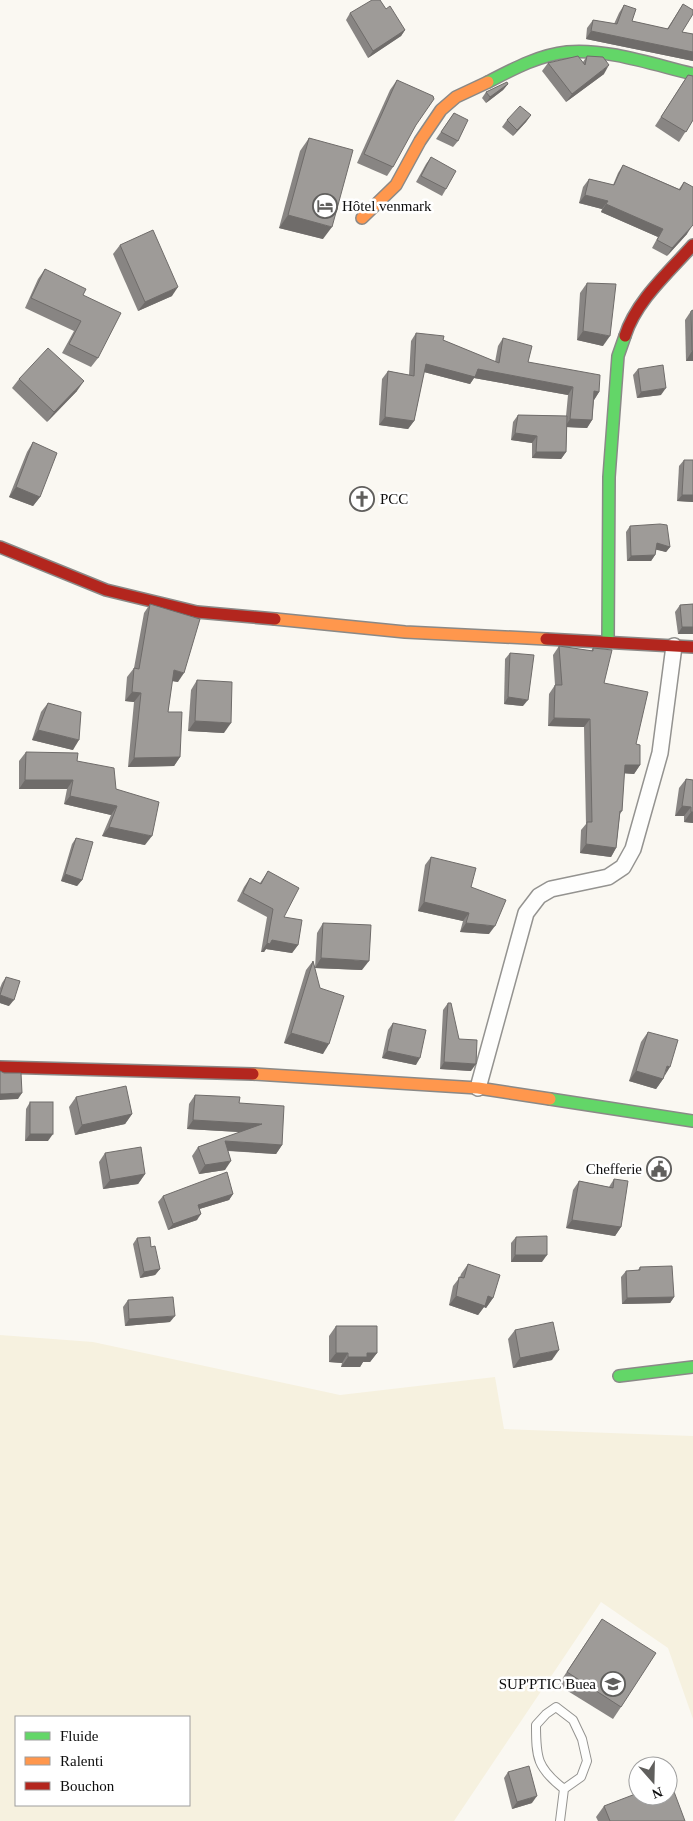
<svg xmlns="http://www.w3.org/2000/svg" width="693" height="1821" viewBox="0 0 693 1821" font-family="'Times New Roman',serif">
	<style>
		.farmland { fill: #f6f1df; fill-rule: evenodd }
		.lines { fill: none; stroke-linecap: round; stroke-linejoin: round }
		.lane-casing { stroke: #949390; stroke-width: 10 }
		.street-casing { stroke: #949390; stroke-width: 18 }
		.fast-casing { stroke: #8a8987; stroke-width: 14 }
		.slow-casing { stroke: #8a8987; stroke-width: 14 }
		.jam-casing { stroke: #8a8987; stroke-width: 14 }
		.lane { stroke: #fefefd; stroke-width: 8 }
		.street { stroke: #fefefd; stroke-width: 15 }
		.fast { stroke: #63d668; stroke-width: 11 }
		.slow { stroke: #ff974d; stroke-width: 11 }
		.jam { stroke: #b3261e; stroke-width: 11 }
		.wall { fill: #888583 }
		.shaded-wall { fill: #6f6c6a }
		.building { fill: #9e9b98; stroke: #6f6c6a }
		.labels { text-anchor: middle; stroke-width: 5; stroke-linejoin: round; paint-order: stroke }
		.poi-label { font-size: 15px; fill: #0d0d0d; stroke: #fff; text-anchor: start }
	</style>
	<rect width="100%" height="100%" fill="#faf8f2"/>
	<path class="farmland" d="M0,1335L93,1342L340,1395L495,1377L504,1429L693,1436V1719L668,1648L601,1602L454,1821H0ZM16,1717H189V1805H16Z"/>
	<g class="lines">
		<defs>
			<path id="lane" d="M560,1821L564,1789L581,1777L587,1761L582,1739L573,1720L556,1707L546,1714L536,1725C536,1758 537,1768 564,1789"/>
			<path id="street" d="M478,1088L526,913L539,896L551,889L608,877L623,867L633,849L660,753L674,646"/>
			<g id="fast">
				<path d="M488,82C513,69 539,55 567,52C606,48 655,65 693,74"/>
				<path d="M608,642L609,477L618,356L625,336"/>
				<path d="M550,1099L693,1121"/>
				<path d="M619,1376L693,1367"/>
			</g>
			<g id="slow">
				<path d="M362,218L396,185L420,141L441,110L456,97L488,82"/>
				<path d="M275,619L405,632L546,639"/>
				<path d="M253,1074L478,1088L550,1099"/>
			</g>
			<g id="jam">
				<path d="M625,336C636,301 669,272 693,245"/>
				<path d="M0,547L106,590L197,612L275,619"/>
				<path d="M546,639L693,647"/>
				<path d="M0,1067L253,1074"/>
			</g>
		</defs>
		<use href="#lane" class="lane-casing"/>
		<use href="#street" class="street-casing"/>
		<use href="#fast" class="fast-casing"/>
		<use href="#slow" class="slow-casing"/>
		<use href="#jam" class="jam-casing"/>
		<use href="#lane" class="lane"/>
		<use href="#street" class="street"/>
		<use href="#fast" class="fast"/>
		<use href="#slow" class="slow"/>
		<use href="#jam" class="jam"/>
	</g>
	<g class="wall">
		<path d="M683,4L682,32L693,34V61L586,39L587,28L593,20L614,24L619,13L624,5L632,21L667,29Z"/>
		<path d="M386,9L405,30L401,36L368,58L346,20L350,13Z"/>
		<path d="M587,56L604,74L566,102L542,71L548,63L583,62Z"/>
		<path d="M688,75L693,120L679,142L655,126Z"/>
		<path d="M397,80L393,167L387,176L357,163L390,90Z"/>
		<path d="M508,84L503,90L486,103L482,98L486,92Z"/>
		<path d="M454,113L458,141L453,147L436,139Z"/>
		<path d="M531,115L526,122L513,136L502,127L507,120Z"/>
		<path d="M309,138L323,239L279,228L300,151Z"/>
		<path d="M431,157L446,189L442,196L416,182L426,164Z"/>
		<path d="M623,165L679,189L684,182L687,234L667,256L652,248L658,237L601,212L602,209L579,203L583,187L589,179L613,185L618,173Z"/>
		<path d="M120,245L172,296L138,311L113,254Z"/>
		<path d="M45,269L83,295L98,358L91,367L62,353L74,331L25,308L38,279Z"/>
		<path d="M587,283L603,346L577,340L580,293Z"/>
		<path d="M691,311L693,361H686L685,320Z"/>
		<path d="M416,333L443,340L495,362L498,346L503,338L528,362L599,392L594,400L592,420L587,428L567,427L566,452L561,459L532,458V443L511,440L513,422L518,415L566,416L568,395L474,378L470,384L424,372L414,421L408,429L379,425L382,379L388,371L409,375L411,341Z"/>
		<path d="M638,369L661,395L637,398L633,375Z"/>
		<path d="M19,379L77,391L47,422L12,388Z"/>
		<path d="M33,442L40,497L33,506L9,497L27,452Z"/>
		<path d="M684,460H693V502L677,501L679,466Z"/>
		<path d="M630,526L670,547L666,552L656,549L655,555L651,561H627L626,532Z"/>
		<path d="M150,604L178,682L172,681L168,712L180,757L174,766L128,767L134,702L125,701L127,677L134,668L144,613Z"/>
		<path d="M693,604V634H678L675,612L680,605Z"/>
		<path d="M559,646L591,651L593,648L604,683L636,744L640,765L634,774L624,773L622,811L620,814L616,848L611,857L580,853L581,830L586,824L584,727L548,726L549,694L555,685L553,655Z"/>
		<path d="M510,653L523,706L504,704L505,659Z"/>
		<path d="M197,680L224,733L188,731L191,690Z"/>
		<path d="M48,703L73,750L32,740L41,712Z"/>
		<path d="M26,752L77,761L116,789L145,845L102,836L111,815L64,804L67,789H19V761Z"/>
		<path d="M686,779L693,780V823L684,822V816H675L679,788Z"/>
		<path d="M76,838L82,880L77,886L61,881L72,844Z"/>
		<path d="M431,857L471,887L489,934L460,932L463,921L418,911L425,865Z"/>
		<path d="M268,871L284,917L298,945L292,953L266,949L264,952H261L267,917L237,901L244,887L250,878L260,883Z"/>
		<path d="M323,923L362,970L315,968L323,1054L284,1043L306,970L313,961L315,968L317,933Z"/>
		<path d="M6,977L9,1006L0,1003V988L2,983Z"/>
		<path d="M448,1003L459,1039L471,1071L440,1069L443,1010Z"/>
		<path d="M393,1023L416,1065L382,1058L388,1030Z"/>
		<path d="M648,1032L664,1077L663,1079L656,1089L629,1081L641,1042Z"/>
		<path d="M195,1095L239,1103L282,1145L276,1154L228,1151L225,1170L199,1174L192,1156L198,1147L240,1132L187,1129L189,1104Z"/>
		<path d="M76,1097L132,1114L125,1124L75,1135L69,1107Z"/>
		<path d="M30,1102L48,1141H25L26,1109Z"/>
		<path d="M105,1153L145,1174L138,1184L103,1189L99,1162Z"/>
		<path d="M614,1179L621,1227L615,1236L566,1228L573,1190L579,1181L609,1187Z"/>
		<path d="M233,1194L229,1200L199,1209L197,1220L168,1230L158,1202L163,1196Z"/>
		<path d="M516,1237L542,1262H511V1243Z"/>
		<path d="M137,1238L151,1247L160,1269L155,1275L140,1278L133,1244Z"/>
		<path d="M468,1264L493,1298L486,1308L484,1307L478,1315L449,1305L453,1286L460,1277L461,1274Z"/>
		<path d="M640,1267L674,1297L670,1303L622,1304L621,1277L626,1271L638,1270Z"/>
		<path d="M128,1300L170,1322L125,1326L123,1307Z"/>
		<path d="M336,1326L377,1353L370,1362H363L360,1367H341L342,1363L329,1362V1336Z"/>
		<path d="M515,1330L552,1360L513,1368L508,1339Z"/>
		<path d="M602,1619L621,1707L613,1719L558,1685Z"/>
		<path d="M508,1772L532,1803L512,1809L504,1778Z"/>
		<path d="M604,1806L685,1821H598L596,1817Z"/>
	</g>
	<g class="shaded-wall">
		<path d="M405,30L401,36L368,58L373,51Z"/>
		<path d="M591,31L693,52V61L586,39Z"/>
		<path d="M609,65L604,74L566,102L572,94Z"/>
		<path d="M508,84L503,90L486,103L490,97Z"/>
		<path d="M531,115L526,122L513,136L517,130Z"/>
		<path d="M585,195L608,201L602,209L579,203Z"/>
		<path d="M606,204L663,229L658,237L601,212Z"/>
		<path d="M288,215L332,227L323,239L279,228Z"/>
		<path d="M692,226L687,234L667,256L672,248Z"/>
		<path d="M178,287L172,296L138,311L145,302Z"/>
		<path d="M583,331L610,336L603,346L577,340Z"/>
		<path d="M692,351H693V361H686Z"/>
		<path d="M426,364L478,369L573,387L568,395L474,378L470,384L420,371Z"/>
		<path d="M84,381L77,391L47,422L54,412Z"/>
		<path d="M666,388L661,395L637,398L641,392Z"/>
		<path d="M594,391L599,392L594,400Z"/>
		<path d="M385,417L414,421L408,429L379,425Z"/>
		<path d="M570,419L592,420L587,428L565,427Z"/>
		<path d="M515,433L537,436L532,443L511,440Z"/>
		<path d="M536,452H566L561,459L532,458Z"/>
		<path d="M16,487L40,497L33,506L9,497Z"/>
		<path d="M682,495H693V502L677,501Z"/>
		<path d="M657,543L670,547L666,552L653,549Z"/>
		<path d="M655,555L651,561H627L631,556Z"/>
		<path d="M682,627H693V634H678Z"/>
		<path d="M174,670L184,673L178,682L167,680Z"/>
		<path d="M132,692L141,693L134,702L125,701Z"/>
		<path d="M508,697L528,700L523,706L504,704Z"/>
		<path d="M554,718L590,719L584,727L548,726Z"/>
		<path d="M195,721L231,723L224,733L188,731Z"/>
		<path d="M38,730L79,740L73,750L32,740Z"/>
		<path d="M180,757L174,766L128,767L134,758Z"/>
		<path d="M625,765H640L634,774L619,773Z"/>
		<path d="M25,780H73L67,789H19Z"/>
		<path d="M70,796L117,806L111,815L64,804Z"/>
		<path d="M682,806L691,807L684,816H675Z"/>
		<path d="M691,812H693V823L684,822Z"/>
		<path d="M109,827L152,836L145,845L102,836Z"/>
		<path d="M586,844L616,848L611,857L580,853Z"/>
		<path d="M65,874L82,880L77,886L61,881Z"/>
		<path d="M424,902L469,913L463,921L418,911Z"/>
		<path d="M466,923L495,926L489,934L460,932Z"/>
		<path d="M272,940L298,945L292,953L266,949L264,952H261L267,943Z"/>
		<path d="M321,958L369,961L362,970L315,968Z"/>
		<path d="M0,995L14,1000L9,1006L0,1003Z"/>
		<path d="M291,1033L329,1044L323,1054L284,1043Z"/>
		<path d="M387,1051L420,1058L416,1065L382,1058Z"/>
		<path d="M444,1062L476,1064L471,1071L440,1069Z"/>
		<path d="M667,1066L670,1067L664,1077Z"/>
		<path d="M636,1071L663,1079L656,1089L629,1081Z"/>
		<path d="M22,1093L18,1099L0,1100V1094Z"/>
		<path d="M132,1114L125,1124L75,1135L82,1125Z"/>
		<path d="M193,1120L262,1124L256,1133L187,1129Z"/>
		<path d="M30,1134H53L48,1141H25Z"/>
		<path d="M225,1141L282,1145L276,1154L218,1150Z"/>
		<path d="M231,1161L225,1170L199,1174L205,1165Z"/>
		<path d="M145,1174L138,1184L103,1189L110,1180Z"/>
		<path d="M233,1194L229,1200L193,1211L198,1205Z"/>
		<path d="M201,1214L197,1220L168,1230L173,1224Z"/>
		<path d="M572,1220L621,1227L615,1236L566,1228Z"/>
		<path d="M515,1255H547L542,1262H511Z"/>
		<path d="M160,1269L155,1275L140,1278L144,1272Z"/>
		<path d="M456,1296H488L493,1298L486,1308L484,1307L478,1315L449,1305Z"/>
		<path d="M674,1297L670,1303L622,1304L627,1298Z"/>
		<path d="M175,1316L170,1322L125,1326L129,1319Z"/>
		<path d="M559,1350L552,1360L513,1368L520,1358Z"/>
		<path d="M336,1353H348L342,1363L329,1362Z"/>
		<path d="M367,1353H377L370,1362H363L360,1367H341L348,1357Z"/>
		<path d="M537,1796L532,1803L512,1809L517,1802Z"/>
	</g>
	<g class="building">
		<path d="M372,0H380L386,9L390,6L405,30L373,51L350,13Z"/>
		<path d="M683,4L693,10V14L682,32L693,34V52L591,31L593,20L617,24L624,5L636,9L632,21L668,29Z"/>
		<path d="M578,56L585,65L587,56L603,57L609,65L572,94L548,63Z"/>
		<path d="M688,75L693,76V120L686,132L661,117Z"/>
		<path d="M397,80L433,96L434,99L416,125L393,167L364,154Z"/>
		<path d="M507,82L508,84L490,97L486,92Z"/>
		<path d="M520,106L531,115L517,130L507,120Z"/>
		<path d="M454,113L468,120L458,141L441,132Z"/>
		<path d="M309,138L353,150L332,227L288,215Z"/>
		<path d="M431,157L456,171L446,189L421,176Z"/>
		<path d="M623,165L680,190L684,182L693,187V225L672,248L657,240L663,229L606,204L608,201L585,195L589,179L614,185Z"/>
		<path d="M153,230L178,287L145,302L120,245Z"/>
		<path d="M45,269L86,289L83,295L121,313L98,358L69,344L81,321L31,298Z"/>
		<path d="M587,283L616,284L610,336L583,331Z"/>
		<path d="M693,310V351H692L691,311Z"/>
		<path d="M416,333L444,336L443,340L499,363L503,338L532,346L528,362L600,375L599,392L594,391L592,420L570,419L573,387L478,369L475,377L426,364L414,421L385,417L388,371L414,376Z"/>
		<path d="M48,348L84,381L54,412L19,379Z"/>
		<path d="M663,365L666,388L641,392L638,369Z"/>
		<path d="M518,415L567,416L566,452H536L537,436L515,433Z"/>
		<path d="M33,442L57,453L40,497L16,487Z"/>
		<path d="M684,460H693V495H682Z"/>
		<path d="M660,524L667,525L670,547L657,543L655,555L631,556L630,526Z"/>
		<path d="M150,604L200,619L184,673L174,670L168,712H182L180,757L134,758L141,693L132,692L134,668L139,669Z"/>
		<path d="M693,604V627H682L680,605Z"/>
		<path d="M559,646L593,651V648L612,650L604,683L648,692L636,744L640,745V765H625L622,811H620L616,848L586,844L587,822H592L590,719L554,718L555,685H562Z"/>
		<path d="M510,653L534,655L528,700L508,697Z"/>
		<path d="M197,680L232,682L231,723L195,721Z"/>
		<path d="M48,703L81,712L79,740L38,730Z"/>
		<path d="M26,752L78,753L77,761L114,768L116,789L159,802L152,836L109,827L117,806L70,796L73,780H25Z"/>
		<path d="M686,779L693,780V812H691V807L682,806Z"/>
		<path d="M76,838L93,842L82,880L65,874Z"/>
		<path d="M431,857L476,868L471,887L506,900L495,926L466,923L469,913L424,902Z"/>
		<path d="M268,871L299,888L284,917L302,920L298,945L272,940L270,944L267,943L273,909L243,893L250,878L261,884Z"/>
		<path d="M323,923L371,925L369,961L321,958Z"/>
		<path d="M313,961L320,988L344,996L329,1044L291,1033Z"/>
		<path d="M6,977L20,981L14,1000L0,995Z"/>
		<path d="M448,1003H451L459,1039L477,1040L476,1064L444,1062Z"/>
		<path d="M393,1023L426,1030L420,1058L387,1051Z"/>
		<path d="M648,1032L678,1040L670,1067L667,1066L663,1079L636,1071Z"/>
		<path d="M0,1071L4,1073H21L22,1093L0,1094Z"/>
		<path d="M126,1086L132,1114L82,1125L76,1097Z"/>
		<path d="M195,1095L240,1097L239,1103L284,1106L282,1145L225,1141L231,1161L205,1165L198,1147L262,1124L193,1120Z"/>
		<rect x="30" y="1102" width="23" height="32"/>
		<path d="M141,1147L145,1174L110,1180L105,1153Z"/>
		<path d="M227,1172L233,1194L198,1205L201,1214L173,1224L163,1196Z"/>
		<path d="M614,1179L628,1181L621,1227L572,1220L579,1181L613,1188Z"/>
		<path d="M547,1236V1255H515L516,1237Z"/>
		<path d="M150,1237L151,1247L155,1246L160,1269L144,1272L137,1238Z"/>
		<path d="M468,1264L500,1275L493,1298L488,1296L485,1306L456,1296L459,1277L464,1278Z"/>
		<path d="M672,1266L674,1297L627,1298L626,1271L640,1270V1267Z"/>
		<path d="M173,1297L175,1316L129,1319L128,1300Z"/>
		<path d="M553,1322L559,1350L520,1358L515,1330Z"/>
		<path d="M336,1326H377V1353H367V1357H348V1353H336Z"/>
		<path d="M602,1619L656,1653L621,1707L567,1672Z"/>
		<path d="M529,1766L537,1796L517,1802L508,1772Z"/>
		<path d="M670,1781L685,1821H610L604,1806L638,1793V1796H668V1782Z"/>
	</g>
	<defs>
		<symbol id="hotel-ring" viewBox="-11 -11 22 22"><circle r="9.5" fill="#fff" stroke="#605f5d" stroke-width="1.5"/><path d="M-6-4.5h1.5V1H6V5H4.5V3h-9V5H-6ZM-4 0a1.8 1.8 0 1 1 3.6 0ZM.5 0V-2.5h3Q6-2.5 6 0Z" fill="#605f5d"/></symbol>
		<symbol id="church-ring" viewBox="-11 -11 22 22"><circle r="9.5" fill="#fff" stroke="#605f5d" stroke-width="1.5"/><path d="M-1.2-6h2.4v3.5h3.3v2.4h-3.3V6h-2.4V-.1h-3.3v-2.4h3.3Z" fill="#605f5d"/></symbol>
		<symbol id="civic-ring" viewBox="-11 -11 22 22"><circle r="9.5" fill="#fff" stroke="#605f5d" stroke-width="1.5"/><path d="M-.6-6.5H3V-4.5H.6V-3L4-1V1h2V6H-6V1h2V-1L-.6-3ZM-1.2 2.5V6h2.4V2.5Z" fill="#605f5d"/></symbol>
		<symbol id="school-ring" viewBox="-11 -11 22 22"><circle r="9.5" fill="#fff" stroke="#605f5d" stroke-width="1.5"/><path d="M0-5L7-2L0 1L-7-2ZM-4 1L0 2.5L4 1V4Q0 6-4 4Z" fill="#605f5d"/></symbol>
	</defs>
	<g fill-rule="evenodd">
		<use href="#hotel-ring" x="311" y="192" width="28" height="28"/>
		<use href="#church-ring" x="348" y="485" width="28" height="28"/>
		<use href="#civic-ring" x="645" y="1155" width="28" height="28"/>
		<use href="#school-ring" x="599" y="1670" width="28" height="28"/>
	</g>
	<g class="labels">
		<g class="poi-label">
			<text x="342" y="211">Hôtel venmark</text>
			<text x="380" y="504">PCC</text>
			<text x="642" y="1174" text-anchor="end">Chefferie</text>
			<text x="596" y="1689" text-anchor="end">SUP'PTIC Buea</text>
		</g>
	</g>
	<rect x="15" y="1716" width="175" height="90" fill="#ffffff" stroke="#9e9e9e"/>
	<rect x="25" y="1732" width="25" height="8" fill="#63d668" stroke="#9e9e9e"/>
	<text x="60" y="1741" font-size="15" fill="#0d0d0d">Fluide</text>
	<rect x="25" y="1757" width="25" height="8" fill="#ff974d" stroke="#9e9e9e"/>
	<text x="60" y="1766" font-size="15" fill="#0d0d0d">Ralenti</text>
	<rect x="25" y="1782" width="25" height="8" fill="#b3261e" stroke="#9e9e9e"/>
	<text x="60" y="1791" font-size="15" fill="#0d0d0d">Bouchon</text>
	<g transform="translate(653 1781) rotate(160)"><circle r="24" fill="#ffffff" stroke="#9e9e9e"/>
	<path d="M0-4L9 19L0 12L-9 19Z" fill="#605f5d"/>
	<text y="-8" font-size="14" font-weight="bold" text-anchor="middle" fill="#0d0d0d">N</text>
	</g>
</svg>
